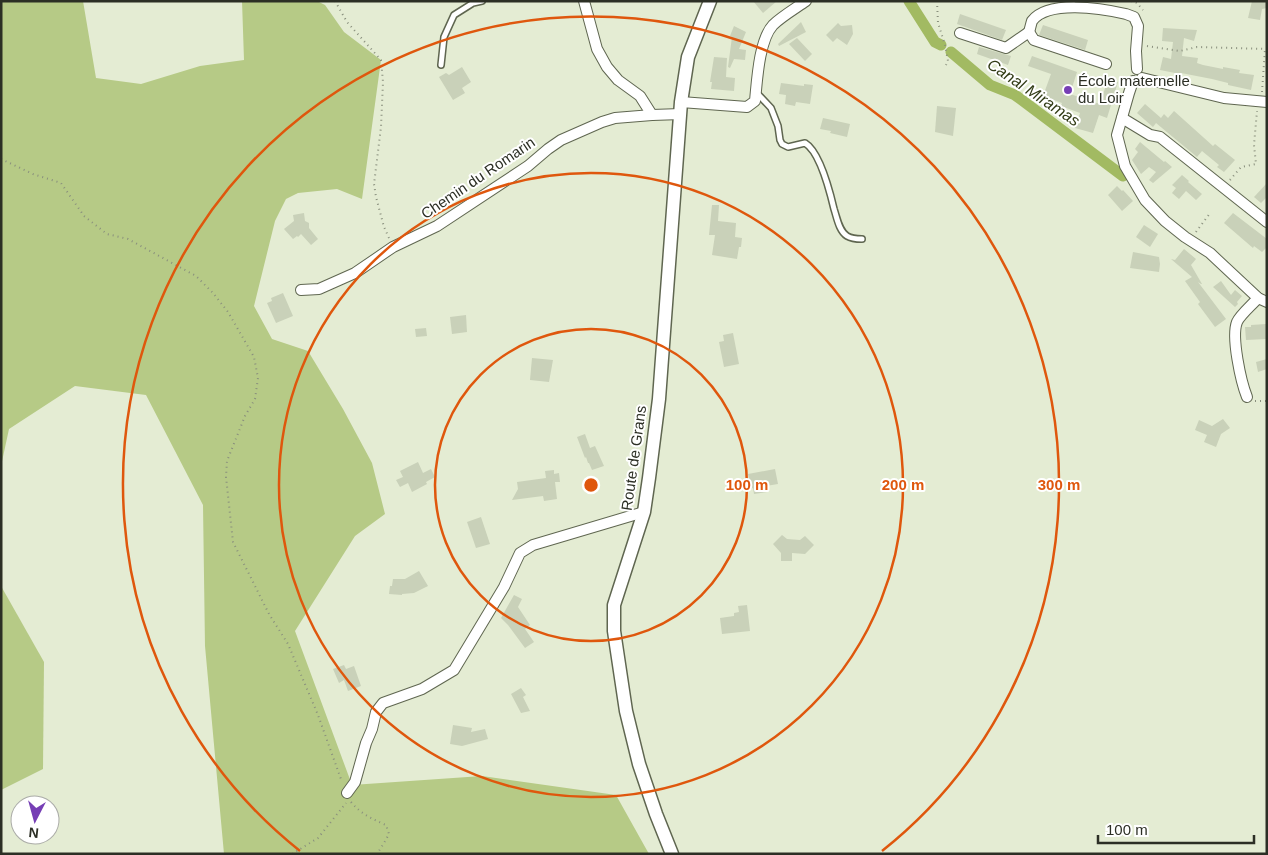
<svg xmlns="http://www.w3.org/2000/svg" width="1268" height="855" viewBox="0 0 1268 855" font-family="Arial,sans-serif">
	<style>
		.green { fill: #b6ca86 }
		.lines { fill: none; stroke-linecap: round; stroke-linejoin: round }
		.canal { stroke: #a2ba62; stroke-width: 11 }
		.building { fill: #c9d1b9 }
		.service-casing { stroke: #5f6650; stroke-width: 8 }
		.minor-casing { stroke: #5f6650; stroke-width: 12 }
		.tertiary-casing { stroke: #5f6650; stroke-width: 15 }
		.path { stroke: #898f7d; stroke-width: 2; stroke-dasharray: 1 4; stroke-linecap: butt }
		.service { stroke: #fff; stroke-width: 5 }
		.minor { stroke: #fff; stroke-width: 10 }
		.tertiary { stroke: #fff; stroke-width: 12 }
		.ring { fill: none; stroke: #df570d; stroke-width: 2.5 }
		.poi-dot { fill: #763eb5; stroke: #fff; stroke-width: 2 }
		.labels { text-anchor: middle; stroke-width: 4; stroke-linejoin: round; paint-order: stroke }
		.poi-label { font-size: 15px; fill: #2c2f25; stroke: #fff; text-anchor: start }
		.street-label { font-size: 15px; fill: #2c2f25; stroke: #fff }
		.water-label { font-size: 16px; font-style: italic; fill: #313b15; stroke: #fff }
		.centre { fill: #df570d; stroke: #fff; stroke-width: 2.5 }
		.ring-label { font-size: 15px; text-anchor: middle; font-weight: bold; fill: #df570d; stroke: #fff; stroke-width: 4; stroke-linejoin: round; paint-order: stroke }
	</style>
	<rect width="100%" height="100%" fill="#e4ecd3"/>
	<g class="green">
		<path d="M1,1H83L96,78L141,84L200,66L244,60L242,1H317L325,5L344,32L381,60L362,199L337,189L298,193L286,199L275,221L254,306L272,339L308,351L343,409L372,463L385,514L355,536L295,631L352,785L482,776L616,795L649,854H224L205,646L203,505L146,395L75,386L9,429L1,466Z"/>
		<path d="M1,586L44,662L43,769L1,790Z"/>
	</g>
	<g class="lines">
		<g class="canal">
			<path d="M909,1L935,42L941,45"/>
			<path d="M951,52L990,85L1015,95L1123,176"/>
		</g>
	</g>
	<g class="building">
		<path d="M753,1H777L763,13Z"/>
		<path d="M1252,1H1267V8L1262,9L1260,20L1248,18Z"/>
		<path d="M960,14L1006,30L1002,40L957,24Z"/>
		<path d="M801,22L806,32L779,46L778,44Z"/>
		<path d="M838,23L841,26L852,25L853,34L847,45L837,38L833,42L826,35Z"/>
		<path d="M1043,25L1088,40L1085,50L1039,35Z"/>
		<path d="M734,26L746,32L739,49L746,50L745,60L734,59L730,68L728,67L732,37L730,36Z"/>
		<path d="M1163,28L1197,30L1194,41L1184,38L1182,56L1198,58L1197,63L1203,65L1223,69V67L1240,70L1239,73L1254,75L1251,90L1228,85V83L1212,79L1181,73L1180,74L1160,70L1163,57L1171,59L1173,42L1162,41Z"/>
		<path d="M797,38L812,54L805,61L789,44Z"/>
		<path d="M979,47L1011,56L1008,65L977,54Z"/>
		<path d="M1032,56L1077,72L1070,94L1100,104L1108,79L1118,82L1107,118L1099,115L1093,133L1075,128L1080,113L1061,106L1062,103L1043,96L1051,74L1028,66Z"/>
		<path d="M714,57L727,58L726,77L735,78L734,91L711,89L712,82H710Z"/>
		<path d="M462,67L471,82L462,88L465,93L453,100L439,77L446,73L449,75Z"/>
		<path d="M781,83L804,86V84L813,85L810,104L796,102L795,106L785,104L786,95L779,94Z"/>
		<path d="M1145,104L1161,118L1164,114L1168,118L1174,111L1213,146L1215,144L1235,160L1224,172L1217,167L1219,165L1202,151L1197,157L1156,123L1153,127L1137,113Z"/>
		<path d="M937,106L956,108L953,136L935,132Z"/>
		<path d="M823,118L850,124L847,137L830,133L831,131L820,129Z"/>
		<path d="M1140,142L1164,162L1165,161L1172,167L1153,183L1149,180L1156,172L1149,167L1141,174L1132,160L1138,152L1135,149Z"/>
		<path d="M1182,175L1189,181L1188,182L1202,194L1196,200L1186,191L1179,199L1172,193L1176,188L1172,185Z"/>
		<path d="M1267,183V197L1261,203L1254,197Z"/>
		<path d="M1117,186L1122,191L1123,190L1133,201L1122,211L1108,195Z"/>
		<path d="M712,205H719L718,221L736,223L735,237L742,238L741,247H739L737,259L712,255L715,235H709Z"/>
		<path d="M304,213L305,221L309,223V228L318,239L311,245L301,234L298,237L297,236L293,239L284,229L294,221L293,215Z"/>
		<path d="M1233,213L1267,239V247L1262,252L1254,246L1253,248L1224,223Z"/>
		<path d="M1144,225L1158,234L1150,247L1136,237Z"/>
		<path d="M1184,249L1196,259L1191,265L1202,284H1201L1198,282L1226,319L1215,327L1198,304L1200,302L1185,281L1192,277L1171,259L1175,260Z"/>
		<path d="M1133,252L1159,257L1160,264L1159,272L1130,268Z"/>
		<path d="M1221,281L1231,295L1235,290L1242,296L1237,302L1238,304L1235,307L1213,287Z"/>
		<path d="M283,293L293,316L276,323L267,303L272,301L271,298Z"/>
		<path d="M466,315L467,332L452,334L450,317Z"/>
		<path d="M1266,324L1267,339L1246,340L1245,327H1251V325Z"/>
		<path d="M426,328L427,336L416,337L415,329Z"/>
		<path d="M733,333L739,364L724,367L719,342L724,341L723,335Z"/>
		<path d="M532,358L553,360L549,382L530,380Z"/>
		<path d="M1267,359V369L1258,372L1256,362Z"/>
		<path d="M1223,419L1230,428L1221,434L1216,447L1204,442L1207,435L1195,430L1199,420L1212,426Z"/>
		<path d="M585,434L590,448L595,446L604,466L592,470L589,463H588L586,457L585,458L577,437Z"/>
		<path d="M418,462L423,473L431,469L435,477L426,482L427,484L412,492L408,483L400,487L396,480L403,477L400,471Z"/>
		<path d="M775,469L778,484L766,486L767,492L754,494L753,488L751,489L748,474Z"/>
		<path d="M554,470V474L559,473L560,482H555L557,499L544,501L543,496L512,500L518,489L517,482L546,478L545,471Z"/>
		<path d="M481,517L490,544L476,548L467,522Z"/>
		<path d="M782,535L787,539L800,540L805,536L814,545L805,554L792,553V561H781V553L773,544Z"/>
		<path d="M419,571L428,586L414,593L402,594V595L389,594L390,586H392L393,579H405Z"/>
		<path d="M514,595L522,599L518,607L530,625L525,629L534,642L525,648L508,625L501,618Z"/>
		<path d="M747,605L750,631L722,634L720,618L734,616V613L739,612L738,606Z"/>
		<path d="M344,665L346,669L354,666L361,686L348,691L344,680L339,683L333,669Z"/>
		<path d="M521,688L526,695L523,697L530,711L521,713L511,694Z"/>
		<path d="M453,725L472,728L471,732L485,729L488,739L462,746L450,744Z"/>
	</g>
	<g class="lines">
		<defs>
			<g id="service">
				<path d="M441,65L444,37L454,15L473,3L482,1"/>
				<path d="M756,92L771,108L778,126L780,140L782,144L788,147L805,143C820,152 830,192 834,209C837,218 839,231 847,236C852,239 857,239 862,239"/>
			</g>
			<g id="minor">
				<path d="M584,1L597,49L607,67L618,80L640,96L652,115"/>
				<path d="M1029,32C1030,29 1031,24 1032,21C1048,0 1100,8 1126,14L1134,17L1138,26L1136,51L1137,69"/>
				<path d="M960,33L1006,48L1029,32L1034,40L1106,64"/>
				<path d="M1142,78L1224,98L1267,102"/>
				<path d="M1133,81L1129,93L1117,135L1125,166L1145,200L1165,221L1185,237L1210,253L1258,298L1267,302"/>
				<path d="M681,102L747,107L755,101C757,81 759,40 773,25C781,17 796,8 806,1"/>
				<path d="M1122,118L1150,135L1160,137L1267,222"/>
				<path d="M301,290L319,289L355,273L393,247L437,226L528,166L548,149L561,140L602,122L615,118L652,115L681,114"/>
				<path d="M1247,397C1241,382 1231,337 1237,322C1240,315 1252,305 1258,298"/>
				<path d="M347,793L355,782L366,743L372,729L376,712L383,703L422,689L454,670L504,587L520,553L533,545L644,512"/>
			</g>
			<path id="tertiary" d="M672,854L656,814L639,764L626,711L614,631V605L644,512L649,478L659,399L681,102L688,57L710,1"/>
		</defs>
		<use href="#service" class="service-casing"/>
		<use href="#minor" class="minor-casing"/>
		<use href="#tertiary" class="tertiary-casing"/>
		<g class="path">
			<path d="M335,1L347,22L381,60L383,82L381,127L374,184L376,197L384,227L389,238"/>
			<path d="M937,1L938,23L945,45L948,61L946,65"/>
			<path d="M1131,1L1137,3L1143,10"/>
			<path d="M1147,46L1180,51L1197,47L1267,49"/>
			<path d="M1262,92L1265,49"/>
			<path d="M1,159L33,174L61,183L84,216L107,234L128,239L196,276L213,293L228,312L254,357L258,378L255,399L245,416L227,461L226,477L233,542L269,614L288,644L318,715L342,782"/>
			<path d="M1230,180L1241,167L1256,164L1254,145L1257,111"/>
			<path d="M1196,232L1211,212"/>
			<path d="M1255,401H1267"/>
			<path d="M351,802C361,814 372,819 386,825L389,834L384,843L377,854"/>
			<path d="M292,854L318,838L346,803"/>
		</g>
		<use href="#service" class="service"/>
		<use href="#minor" class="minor"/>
		<use href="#tertiary" class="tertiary"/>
	</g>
	<g class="ring">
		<circle cx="591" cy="485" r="156"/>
		<circle cx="591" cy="485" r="312"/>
		<path d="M300 851A468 468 0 1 1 882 851"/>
	</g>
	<circle class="poi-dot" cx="1068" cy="90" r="5"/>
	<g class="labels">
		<g class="poi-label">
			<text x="1078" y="86">École maternelle<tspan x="1078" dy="17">du Loir</tspan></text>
		</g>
		<g class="street-label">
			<text transform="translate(478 178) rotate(-34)" y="5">Chemin du Romarin</text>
			<text transform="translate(634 458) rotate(-82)" y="5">Route de Grans</text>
		</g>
		<g class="water-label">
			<text transform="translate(1034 92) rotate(34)" y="6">Canal Miramas</text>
		</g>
	</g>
	<circle cx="591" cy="485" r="8" class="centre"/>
	<g class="ring-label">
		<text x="747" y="490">100 m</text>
		<text x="903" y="490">200 m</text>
		<text x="1059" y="490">300 m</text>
	</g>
	<rect width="1268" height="855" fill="none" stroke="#2c2f25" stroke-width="5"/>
	<g transform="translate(35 820) rotate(186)"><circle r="24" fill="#ffffff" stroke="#abaca8"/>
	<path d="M0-4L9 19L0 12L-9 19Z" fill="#763eb5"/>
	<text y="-8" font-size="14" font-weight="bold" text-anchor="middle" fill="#2c2f25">N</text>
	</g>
	<path d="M1098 835v8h156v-8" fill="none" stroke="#2c2f25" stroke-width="2.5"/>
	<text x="1106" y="835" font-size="15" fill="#2c2f25" stroke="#ffffff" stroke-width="4" paint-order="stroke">100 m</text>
</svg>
